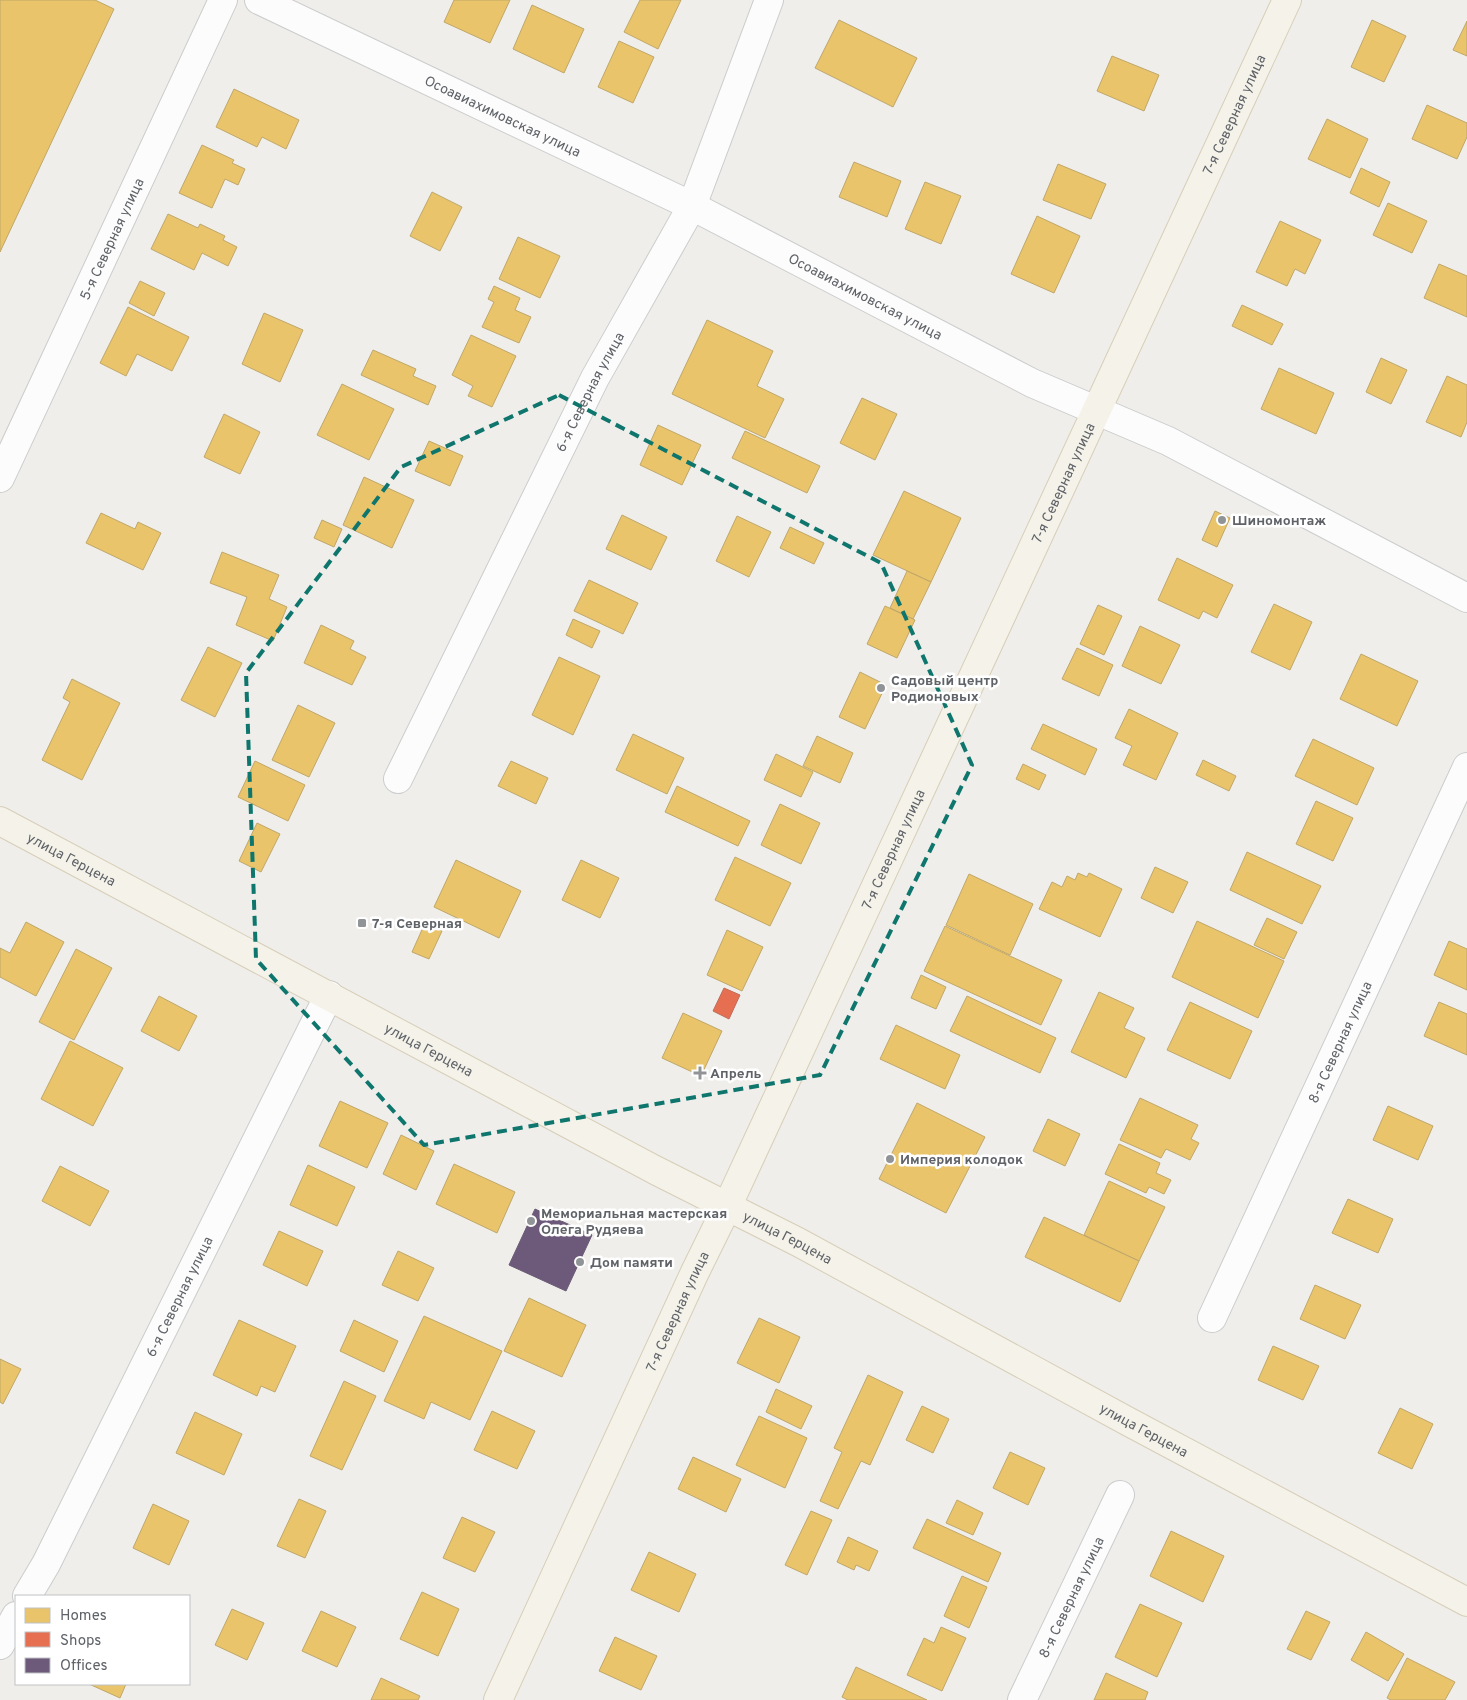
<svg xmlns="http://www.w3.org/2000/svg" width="1467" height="1700" viewBox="0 0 1467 1700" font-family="Overpass,sans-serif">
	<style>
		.homes { fill: #e9c46a; stroke: #c0a769 }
		.shops { fill: #e76f51; stroke: #be6b58 }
		.offices { fill: #6d597a; stroke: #695c75 }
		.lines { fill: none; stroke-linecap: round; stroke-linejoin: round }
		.minor-casing { stroke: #cbcccc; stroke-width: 30 }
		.major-casing { stroke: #d7ceb8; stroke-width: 30 }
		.minor { stroke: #fdfcfc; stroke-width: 28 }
		.major { stroke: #f4f2e9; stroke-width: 28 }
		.marked { fill: none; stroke: #0f766e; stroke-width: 4; stroke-dasharray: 10 6; stroke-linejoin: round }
		.poi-dot { fill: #919496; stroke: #fff; stroke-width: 2 }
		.labels { text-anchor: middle; stroke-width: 5; stroke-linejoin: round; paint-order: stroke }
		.street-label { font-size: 14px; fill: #5f6368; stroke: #fff }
		.poi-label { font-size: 14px; font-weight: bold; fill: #5f6368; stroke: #fff; text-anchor: start }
	</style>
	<rect width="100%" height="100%" fill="#efeeea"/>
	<g class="homes">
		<path d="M0,0H95L114,9L0,252Z"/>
		<path d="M454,0H510L490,43L444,22Z"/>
		<path d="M640,0H681L658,49L624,32Z"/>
		<path d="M532,5L584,29L564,73L513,49Z"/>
		<path d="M839,20L917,58L893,107L815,68Z"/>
		<path d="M1372,20L1406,36L1384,82L1351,67Z"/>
		<path d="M1467,21V56L1453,50Z"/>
		<path d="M619,41L654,57L633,103L598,87Z"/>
		<path d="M1112,56L1159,75L1144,111L1097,91Z"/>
		<path d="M234,89L299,120L286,149L262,137L257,147L216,127Z"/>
		<path d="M1427,105L1467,123V137L1457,159L1412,139Z"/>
		<path d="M1327,119L1368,139L1350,178L1308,159Z"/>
		<path d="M202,145L234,160L232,163L245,169L238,185L225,179L212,208L179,193Z"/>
		<path d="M854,162L901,181L887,217L839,197Z"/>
		<path d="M1058,164L1106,184L1091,219L1043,200Z"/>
		<path d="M1361,168L1390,182L1379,207L1350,193Z"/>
		<path d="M925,182L961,196L941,244L905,229Z"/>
		<path d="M432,192L462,207L440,251L410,236Z"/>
		<path d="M1388,203L1427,221L1412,253L1373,235Z"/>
		<path d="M168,214L198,228L200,224L225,236L223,240L237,247L228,266L202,253L194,270L151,249Z"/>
		<path d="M1037,216L1080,236L1054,293L1011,274Z"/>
		<path d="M1280,221L1321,240L1305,274L1295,269L1287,286L1256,272Z"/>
		<path d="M518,237L560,256L540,298L499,279Z"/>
		<path d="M1439,264L1467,276V317L1424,298Z"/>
		<path d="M140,281L165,293L154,316L129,303Z"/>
		<path d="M494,286L520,298L515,310L531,317L519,343L482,327L494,302L488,299Z"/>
		<path d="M1242,305L1283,324L1272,345L1232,326Z"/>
		<path d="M128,307L189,337L172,371L137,354L126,376L100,363Z"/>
		<path d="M264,313L303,330L280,382L242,364Z"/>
		<path d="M707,320L773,351L757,386L784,399L765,438L672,394Z"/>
		<path d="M471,335L516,356L492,407L468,396L473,386L452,375Z"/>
		<path d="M373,350L416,369L413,376L436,386L428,405L361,375Z"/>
		<path d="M1381,358L1407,370L1391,404L1366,392Z"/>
		<path d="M1279,368L1334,393L1316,434L1261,409Z"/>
		<path d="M1447,376L1467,385V422L1461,437L1426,422Z"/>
		<path d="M342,384L394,409L369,460L317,435Z"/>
		<path d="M862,398L897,414L875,460L840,443Z"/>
		<path d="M224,414L260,432L240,474L204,457Z"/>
		<path d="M658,425L701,445L682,485L640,465Z"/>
		<path d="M745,431L820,466L807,493L732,458Z"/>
		<path d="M429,441L463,456L450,486L415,471Z"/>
		<path d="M364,477L414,500L392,548L343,525Z"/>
		<path d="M904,491L961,518L931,582L873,555Z"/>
		<path d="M1215,511L1230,518L1217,547L1202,540Z"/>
		<path d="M101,513L135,529L138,522L161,533L143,570L86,543Z"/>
		<path d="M622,515L667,537L651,570L606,549Z"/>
		<path d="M737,516L771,532L749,577L716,561Z"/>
		<path d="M322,520L342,529L334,547L314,538Z"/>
		<path d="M790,527L824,543L814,564L780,548Z"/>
		<path d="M222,552L279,575L269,599L287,607L273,641L236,625L247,597L210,583Z"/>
		<path d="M1177,558L1233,585L1217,618L1203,611L1199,619L1158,600Z"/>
		<path d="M907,571L931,582L913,619L890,608Z"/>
		<path d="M589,580L638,603L623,634L574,611Z"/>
		<path d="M1274,604L1312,622L1290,670L1251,652Z"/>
		<path d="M1098,605L1122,616L1104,655L1080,644Z"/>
		<path d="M885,606L915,620L897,658L867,644Z"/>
		<path d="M573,619L600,631L592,648L566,635Z"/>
		<path d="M321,625L354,641L350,649L366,657L352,685L304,663Z"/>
		<path d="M1140,626L1180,645L1161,684L1122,666Z"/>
		<path d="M208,647L242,663L215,717L181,700Z"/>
		<path d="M1077,648L1113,665L1099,696L1062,679Z"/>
		<path d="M1361,654L1418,681L1397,726L1340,699Z"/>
		<path d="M559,657L600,676L573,735L532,715Z"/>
		<path d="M860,672L886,685L865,729L839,717Z"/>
		<path d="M72,679L120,703L82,780L42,760L70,702L63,698Z"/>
		<path d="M298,705L335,723L309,777L272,760Z"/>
		<path d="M1129,709L1178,733L1156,780L1123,765L1132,746L1115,738Z"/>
		<path d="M1043,724L1097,749L1085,775L1031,749Z"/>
		<path d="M633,734L684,758L667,794L616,770Z"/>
		<path d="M817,736L853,753L840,783L803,766Z"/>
		<path d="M1313,739L1374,768L1357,805L1295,776Z"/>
		<path d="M776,754L813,772L801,797L764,780Z"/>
		<path d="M1203,760L1236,776L1229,791L1196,775Z"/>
		<path d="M255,761L305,785L288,821L238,797Z"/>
		<path d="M511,761L548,778L536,804L498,786Z"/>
		<path d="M1023,764L1046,775L1039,790L1016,779Z"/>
		<path d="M677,786L750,821L738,846L665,812Z"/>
		<path d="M1316,801L1353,818L1333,861L1296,844Z"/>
		<path d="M780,804L820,823L801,864L761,845Z"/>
		<path d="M257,823L280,834L261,872L239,861Z"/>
		<path d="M1247,852L1321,886L1302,924L1230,890Z"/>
		<path d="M735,857L791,883L770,926L715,900Z"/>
		<path d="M456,860L521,891L499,938L434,907Z"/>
		<path d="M581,860L619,878L600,918L562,900Z"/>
		<path d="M1155,867L1188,882L1173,913L1141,898Z"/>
		<path d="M1078,873L1087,877L1089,873L1122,889L1100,937L1039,909L1052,882L1062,887L1067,876L1075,880Z"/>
		<path d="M969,874L1033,904L1010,955L946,925Z"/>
		<path d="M1267,918L1297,932L1284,959L1254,945Z"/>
		<path d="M1197,921L1284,961L1258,1018L1172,977Z"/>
		<path d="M26,922L64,942L36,996L0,977V948L10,953Z"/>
		<path d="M425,923L442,931L429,959L412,952Z"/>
		<path d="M945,926L1062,980L1041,1025L924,971Z"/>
		<path d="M727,930L763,947L742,991L707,975Z"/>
		<path d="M1449,941L1467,949V990L1434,975Z"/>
		<path d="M76,949L112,968L74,1040L39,1022Z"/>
		<path d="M921,975L946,987L936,1009L911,998Z"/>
		<path d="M1099,992L1134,1008L1124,1028L1145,1038L1126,1078L1071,1052Z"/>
		<path d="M159,996L197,1016L179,1051L141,1031Z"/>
		<path d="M967,996L1056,1038L1040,1073L950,1031Z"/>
		<path d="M1190,1002L1252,1031L1230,1079L1167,1050Z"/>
		<path d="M1439,1002L1467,1014V1055L1424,1036Z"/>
		<path d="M683,1013L722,1031L701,1076L662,1058Z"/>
		<path d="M896,1025L960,1055L945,1089L880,1059Z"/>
		<path d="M70,1041L123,1068L93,1126L41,1099Z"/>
		<path d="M1140,1098L1198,1125L1191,1139L1199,1143L1190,1160L1166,1149L1161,1158L1120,1140Z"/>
		<path d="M340,1101L388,1123L367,1168L319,1146Z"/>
		<path d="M917,1103L985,1137L946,1213L879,1179Z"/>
		<path d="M1388,1106L1433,1126L1418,1160L1373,1140Z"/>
		<path d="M1048,1119L1080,1134L1065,1166L1033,1151Z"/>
		<path d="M401,1135L434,1151L416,1190L383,1174Z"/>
		<path d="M1119,1144L1160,1163L1156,1173L1171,1180L1164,1194L1149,1187L1146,1193L1105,1174Z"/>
		<path d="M454,1164L515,1192L497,1233L436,1204Z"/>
		<path d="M308,1165L355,1187L337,1226L290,1205Z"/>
		<path d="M60,1166L109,1191L90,1226L42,1201Z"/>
		<path d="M1109,1181L1165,1207L1139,1261L1084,1235Z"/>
		<path d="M1348,1199L1393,1219L1378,1253L1332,1233Z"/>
		<path d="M1044,1217L1139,1261L1120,1302L1025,1257Z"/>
		<path d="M279,1231L323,1251L307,1286L263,1265Z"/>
		<path d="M398,1251L434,1268L418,1301L382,1285Z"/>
		<path d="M1315,1285L1361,1305L1345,1339L1300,1319Z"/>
		<path d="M529,1298L586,1325L562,1377L504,1351Z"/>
		<path d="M424,1316L502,1351L470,1420L431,1402L424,1419L384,1401Z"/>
		<path d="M759,1318L800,1337L779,1383L737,1363Z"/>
		<path d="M239,1320L296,1346L275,1392L261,1386L257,1396L213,1375Z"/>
		<path d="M354,1320L398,1341L384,1372L340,1351Z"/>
		<path d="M1273,1346L1319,1366L1303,1400L1258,1380Z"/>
		<path d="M0,1359L21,1369L3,1404L0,1402Z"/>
		<path d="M868,1375L903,1392L870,1465L861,1461L838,1509L820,1501L842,1452L834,1448Z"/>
		<path d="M344,1381L376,1396L342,1470L310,1456Z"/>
		<path d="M776,1389L812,1406L801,1429L766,1412Z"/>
		<path d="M922,1406L949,1419L933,1453L906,1440Z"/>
		<path d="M1400,1408L1433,1424L1412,1469L1378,1453Z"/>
		<path d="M492,1411L535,1431L517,1469L474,1450Z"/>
		<path d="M195,1412L242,1434L224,1475L176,1453Z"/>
		<path d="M759,1416L807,1438L785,1488L736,1465Z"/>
		<path d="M1010,1452L1045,1468L1028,1505L993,1488Z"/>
		<path d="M693,1457L741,1479L726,1512L678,1489Z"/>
		<path d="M299,1499L326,1511L305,1558L277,1546Z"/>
		<path d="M957,1500L983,1513L973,1535L946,1523Z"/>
		<path d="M153,1504L189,1521L169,1565L133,1548Z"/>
		<path d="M811,1511L832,1520L807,1575L785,1565Z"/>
		<path d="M462,1517L495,1532L475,1572L443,1558Z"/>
		<path d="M927,1519L1001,1553L988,1582L913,1548Z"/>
		<path d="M1171,1531L1224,1556L1203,1602L1150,1576Z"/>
		<path d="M848,1537L878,1551L869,1571L856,1565L854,1570L837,1562Z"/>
		<path d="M649,1552L696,1574L679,1612L631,1590Z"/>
		<path d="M962,1576L987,1587L969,1628L944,1616Z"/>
		<path d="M422,1592L459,1609L438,1656L400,1639Z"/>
		<path d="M1140,1604L1182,1623L1157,1677L1115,1657Z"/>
		<path d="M232,1609L264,1623L247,1660L215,1645Z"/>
		<path d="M321,1611L356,1627L337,1667L302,1651Z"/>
		<path d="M1306,1611L1330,1622L1311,1660L1287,1649Z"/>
		<path d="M941,1627L966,1638L942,1691L907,1675L924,1638L934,1643Z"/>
		<path d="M1366,1632L1404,1654L1388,1681L1351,1660Z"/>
		<path d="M615,1637L657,1656L641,1690L599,1671Z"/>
		<path d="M1407,1658L1455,1682L1445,1700H1391L1387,1698Z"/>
		<path d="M856,1667L927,1700H848L842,1697Z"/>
		<path d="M1106,1673L1148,1692L1145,1700H1094Z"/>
		<path d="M381,1678L420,1696L418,1700H371Z"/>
		<path d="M89,1684H126L120,1698Z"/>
	</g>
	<path class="shops" d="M724,988L740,995L729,1019L713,1011Z"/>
	<path class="offices" d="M535,1209L592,1235L566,1291L509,1265Z"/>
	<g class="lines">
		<defs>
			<g id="minor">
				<path id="s1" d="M259,0L692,206L1032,383L1168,441L1467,598"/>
				<path id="s2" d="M0,478L223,0"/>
				<path id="s3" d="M398,779L595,378L692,206L769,0"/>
				<path id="s4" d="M1212,1318L1467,767"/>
				<path id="s5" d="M27,1596L46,1564L329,995"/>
				<path d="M0,1645L16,1616"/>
				<path id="s6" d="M1022,1700L1120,1495"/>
			</g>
			<g id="major">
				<path id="s7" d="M0,821L655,1170L798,1242L1129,1422L1467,1602"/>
				<path id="s8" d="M498,1700L695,1272L727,1207L1287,0"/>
			</g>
		</defs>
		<use href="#minor" class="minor-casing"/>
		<use href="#major" class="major-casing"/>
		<use href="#minor" class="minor"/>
		<use href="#major" class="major"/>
	</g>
	<path class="marked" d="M559,395L881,563L972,765L820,1075L424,1145L256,959L246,673L401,467Z"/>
	<g class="poi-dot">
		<circle cx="1222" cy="520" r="5"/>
		<circle cx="881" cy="688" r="5"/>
		<rect x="357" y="918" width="10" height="10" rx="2.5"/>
		<path d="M697.5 1065.5h5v5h5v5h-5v5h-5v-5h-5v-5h5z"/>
		<circle cx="890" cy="1159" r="5"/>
		<circle cx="531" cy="1221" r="5"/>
		<circle cx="580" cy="1262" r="5"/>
	</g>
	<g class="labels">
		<g class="street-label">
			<text dy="5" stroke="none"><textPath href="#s8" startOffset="1748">7-я Северная улица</textPath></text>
			<text dy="5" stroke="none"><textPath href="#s1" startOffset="270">Осоавиахимовская улица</textPath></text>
			<text dy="5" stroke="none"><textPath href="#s2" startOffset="264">5-я Северная улица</textPath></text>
			<text dy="5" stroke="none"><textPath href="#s1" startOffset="675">Осоавиахимовская улица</textPath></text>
			<text dy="5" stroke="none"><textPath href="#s3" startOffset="432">6-я Северная улица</textPath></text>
			<text dy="5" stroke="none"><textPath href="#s8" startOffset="1342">7-я Северная улица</textPath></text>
			<text dy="5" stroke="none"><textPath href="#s8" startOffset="938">7-я Северная улица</textPath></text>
			<text dy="5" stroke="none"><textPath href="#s7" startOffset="81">улица Герцена</textPath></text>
			<text dy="5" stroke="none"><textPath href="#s4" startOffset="304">8-я Северная улица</textPath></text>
			<text dy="5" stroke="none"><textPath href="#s7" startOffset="486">улица Герцена</textPath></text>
			<text dy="5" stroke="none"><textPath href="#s7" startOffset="891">улица Герцена</textPath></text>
			<text dy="5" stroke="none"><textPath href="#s5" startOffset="336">6-я Северная улица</textPath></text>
			<text dy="5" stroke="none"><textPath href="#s8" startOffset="428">7-я Северная улица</textPath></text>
			<text dy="5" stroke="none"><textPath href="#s7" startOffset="1296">улица Герцена</textPath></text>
			<text dy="5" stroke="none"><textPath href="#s6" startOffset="114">8-я Северная улица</textPath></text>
		</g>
		<g class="poi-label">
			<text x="1232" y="525">Шиномонтаж</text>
			<text x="891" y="685">Садовый центр<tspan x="891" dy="16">Родионовых</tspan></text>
			<text x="372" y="928">7-я Северная</text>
			<text x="710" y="1078">Апрель</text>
			<text x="900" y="1164">Империя колодок</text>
			<text x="541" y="1218">Мемориальная мастерская<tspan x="541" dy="16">Олега Рудяева</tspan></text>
			<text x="590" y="1267">Дом памяти</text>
		</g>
	</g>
	<rect x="15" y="1595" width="175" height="90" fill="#ffffff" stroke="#bfc1c3"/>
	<rect x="25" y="1608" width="25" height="15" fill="#e9c46a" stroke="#bfc1c3"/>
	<text x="60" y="1620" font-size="15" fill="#5f6368">Homes</text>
	<rect x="25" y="1632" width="25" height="15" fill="#e76f51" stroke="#bfc1c3"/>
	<text x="60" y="1645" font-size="15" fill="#5f6368">Shops</text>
	<rect x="25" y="1658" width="25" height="15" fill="#6d597a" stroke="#bfc1c3"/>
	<text x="60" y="1670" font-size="15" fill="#5f6368">Offices</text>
</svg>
